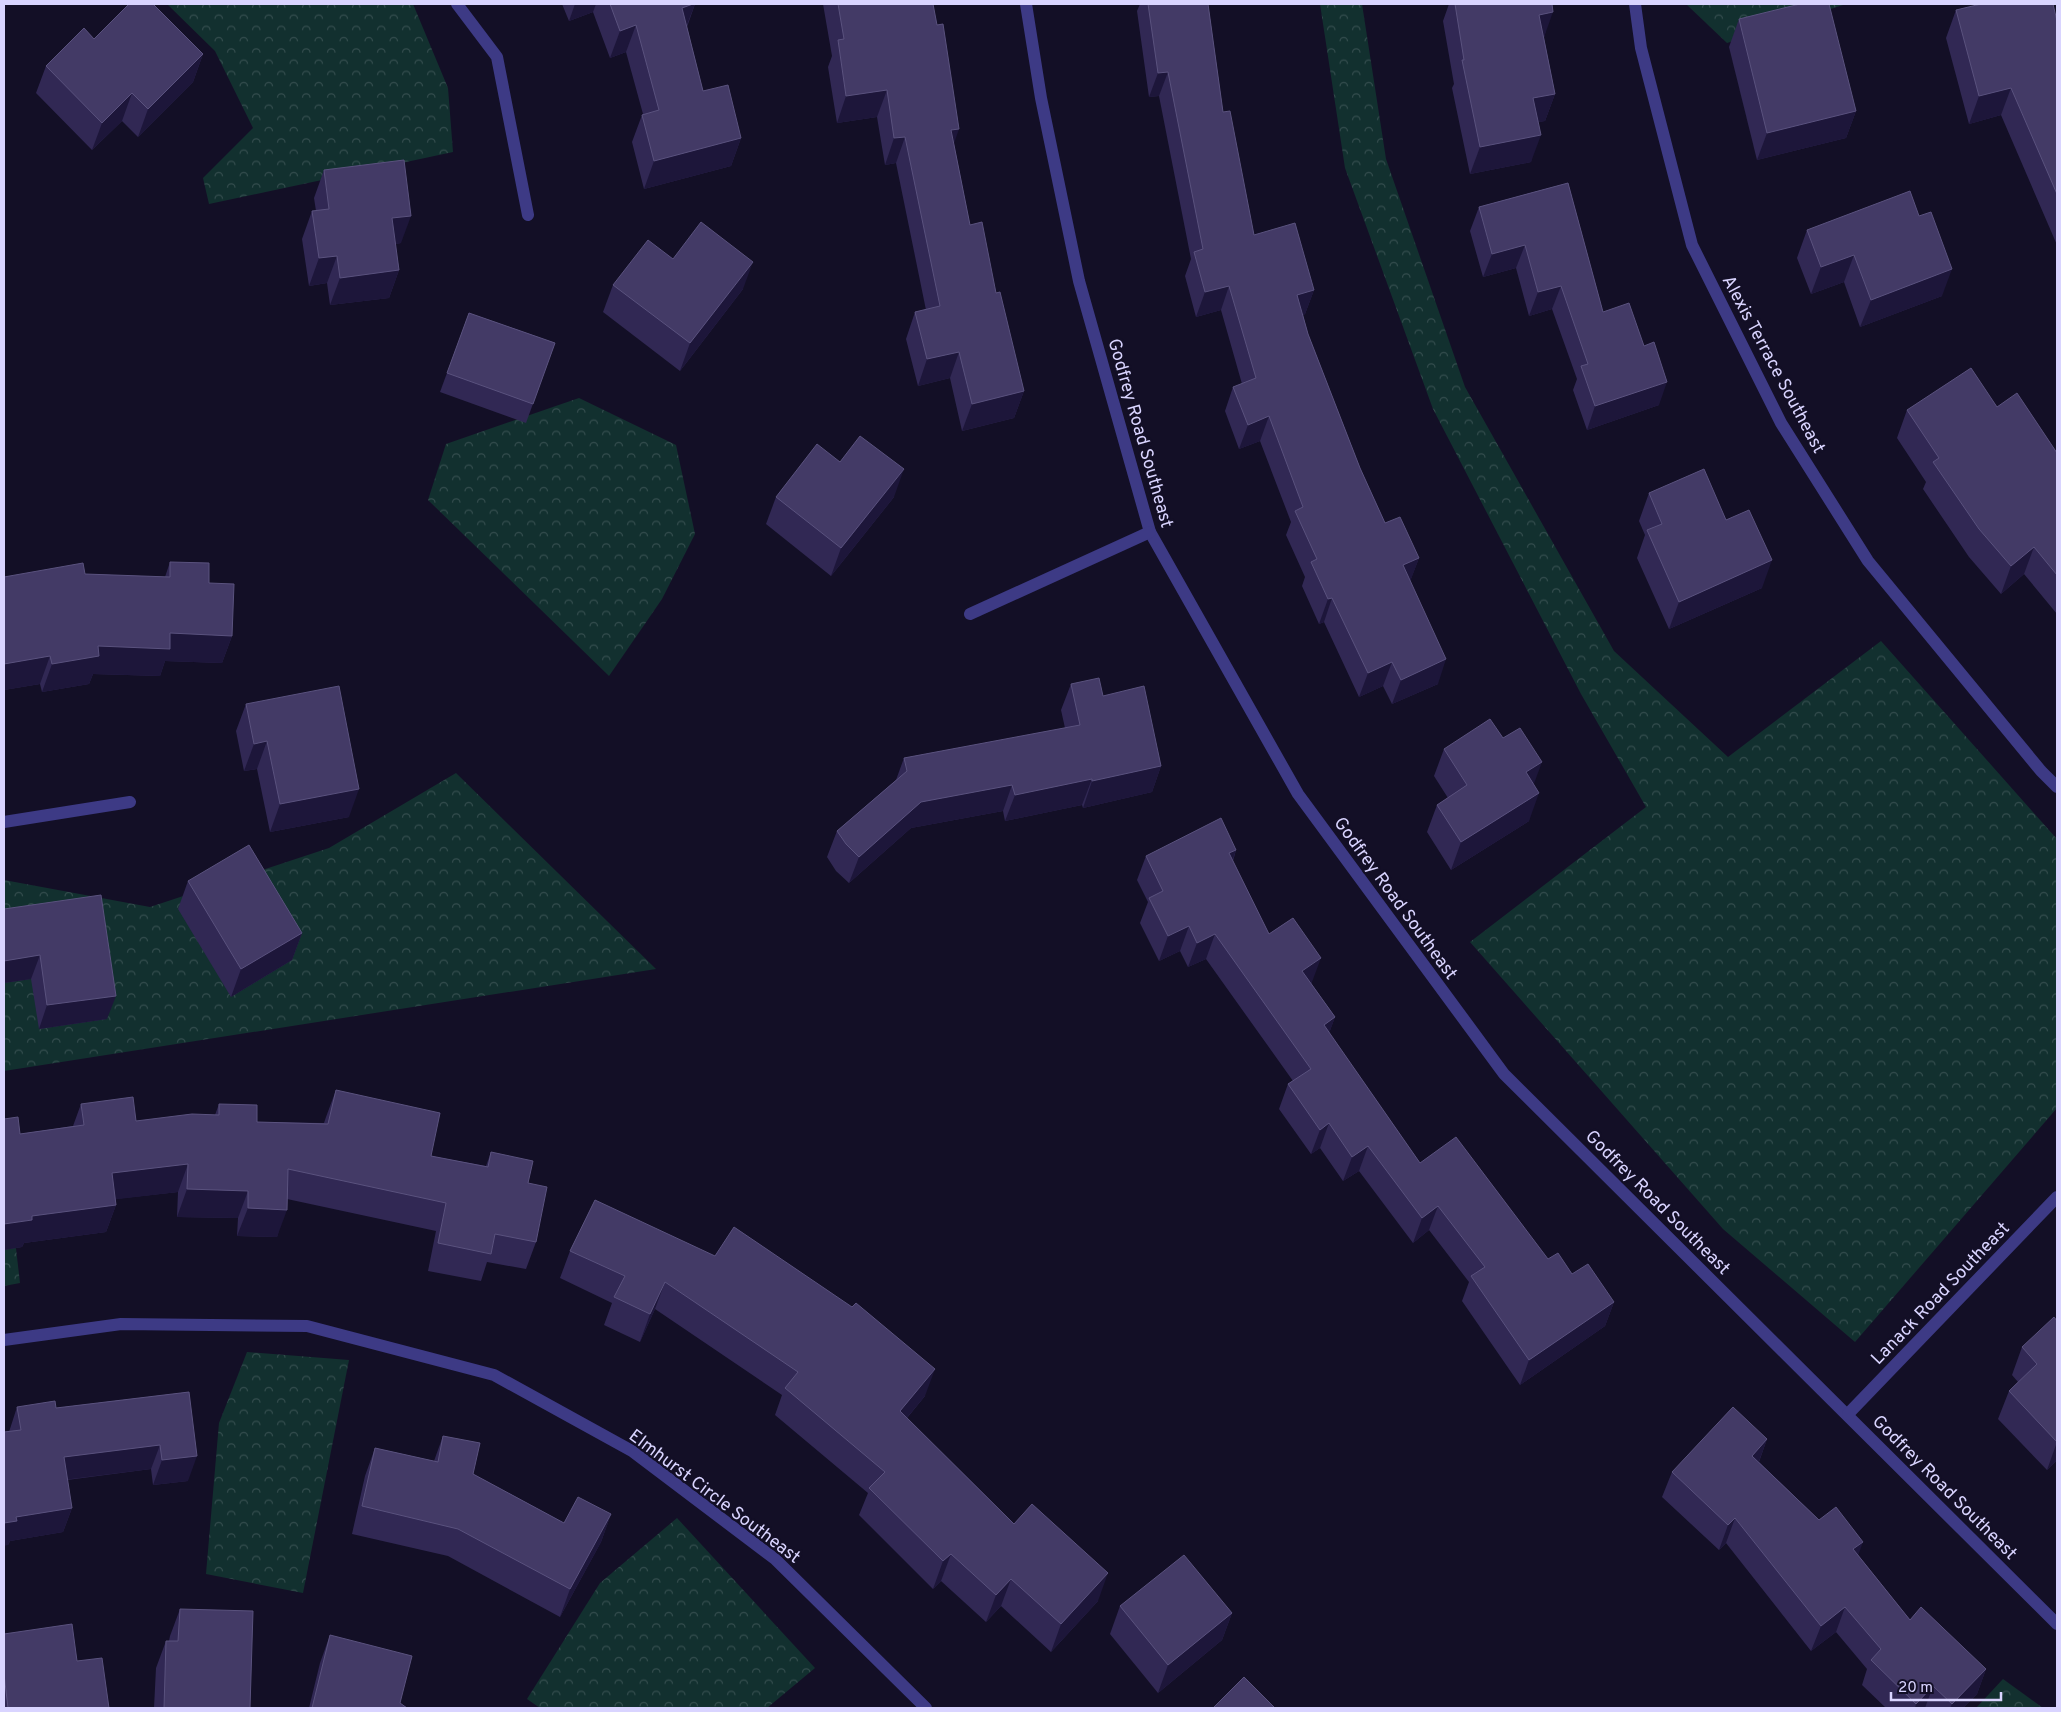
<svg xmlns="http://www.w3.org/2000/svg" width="2061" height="1712" viewBox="0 0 2061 1712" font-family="Overpass,sans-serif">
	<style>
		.forest { fill: url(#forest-crowns) }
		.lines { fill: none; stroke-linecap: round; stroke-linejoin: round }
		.street { stroke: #3d3a85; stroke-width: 12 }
		.wall { fill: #312854 }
		.shaded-wall { fill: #1d163a }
		.building { fill: #433a66; stroke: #5a527e }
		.labels { text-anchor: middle; stroke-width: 4.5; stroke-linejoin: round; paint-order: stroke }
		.street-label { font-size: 18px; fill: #d9d4ff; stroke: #130f26 }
	</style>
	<defs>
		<pattern id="forest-crowns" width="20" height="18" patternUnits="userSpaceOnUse" patternTransform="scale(1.25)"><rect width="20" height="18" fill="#12302f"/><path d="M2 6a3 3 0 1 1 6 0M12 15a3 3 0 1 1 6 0" fill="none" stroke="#344d4e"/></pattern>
	</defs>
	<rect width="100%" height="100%" fill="#130f26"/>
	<g class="forest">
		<path d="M167,4H413L448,88L453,152L209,204L203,178L253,128L215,51Z"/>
		<path d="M1320,4H1362L1386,159L1465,387L1614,651L1728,757L1881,641L2057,839V1108L1855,1342L1723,1229L1470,942L1646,807L1581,694L1433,409L1345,168Z"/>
		<path d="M1686,4H1846L1727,43Z"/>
		<path d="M579,398L676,445L695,534L662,599L609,676L428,500L446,444Z"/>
		<path d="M456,773L656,969L4,1071V880L150,907L329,848Z"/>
		<path d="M4,1144L20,1283L4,1286Z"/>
		<path d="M247,1352L349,1360L303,1593L206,1574L219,1423Z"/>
		<path d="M677,1518L815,1668L767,1708H540L527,1699L600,1583Z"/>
		<path d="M2003,1679L2043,1708H1976Z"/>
	</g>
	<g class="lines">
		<g class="street">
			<path d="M457,4L497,57L528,215"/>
			<path d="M1026,4L1041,98L1079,281L1150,532L1298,794L1504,1074L2057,1624"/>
			<path d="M1635,4L1641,48L1692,245L1781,423L1868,561L2041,771L2057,787"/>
			<path d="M970,614L1150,532"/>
			<path d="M4,822L130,802"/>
			<path d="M4,1340L121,1324L307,1326L494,1375L632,1451L775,1559L926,1708"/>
			<path d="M1848,1414L2057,1197"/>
		</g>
	</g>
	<g class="wall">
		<path d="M562,4H695L687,27L703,91L741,138L731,166L644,189L632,142L642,115L643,114L626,52L610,58L593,12L569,21Z"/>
		<path d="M823,4H933L954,144L970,225L996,293L1024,391L1014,418L962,431L950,378L918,386L906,339L915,312L926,310L896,163L885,165L877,117L837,123L828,67L832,56Z"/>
		<path d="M1140,4H1208L1223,112L1254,235L1314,290L1305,314L1303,315L1308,334L1360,468L1385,523L1419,558L1410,581L1438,684L1392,704L1383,686L1359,697L1324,622L1319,624L1302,586L1305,577L1286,535L1291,522L1260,441L1239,449L1225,411L1233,387L1242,384L1221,310L1196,317L1185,276L1191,259L1159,96L1149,97L1137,11Z"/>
		<path d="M1449,4H1552L1544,38L1555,94L1545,121L1538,122L1531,162L1470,174L1452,88L1454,84L1443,21Z"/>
		<path d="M1956,10L2057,21V245L2001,115L1969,124L1946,38Z"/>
		<path d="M1739,19L1856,111L1846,138L1757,160L1729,47Z"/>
		<path d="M94,39L203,54L193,82L138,137L122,121L92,150L36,93L46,66Z"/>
		<path d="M324,170L401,243L395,244L399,270L389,298L330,305L327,283L309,286L302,239L312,211H316L314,198Z"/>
		<path d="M1568,183L1603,312L1659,405L1587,430L1573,390L1577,379L1552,309L1529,316L1516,268L1483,277L1470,231L1479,207Z"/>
		<path d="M1919,216L1942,296L1860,327L1844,282L1811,294L1797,258L1807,230Z"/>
		<path d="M673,259L743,289L680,371L603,312L613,285Z"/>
		<path d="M469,313L555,343L526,423L440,392Z"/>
		<path d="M1997,407L2057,453V614L2024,574L2001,594L1969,557L1923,489L1926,482L1897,438L1907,410Z"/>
		<path d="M840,462L894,497L831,576L766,524L776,497Z"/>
		<path d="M1649,493L1726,520L1762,588L1669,629L1637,558L1645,535L1639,521Z"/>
		<path d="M170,562L209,583L232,636L222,663L165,661L160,676L93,674L89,684L42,692L40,684L4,690V577L85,574L165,577Z"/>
		<path d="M1071,684L1103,696L1161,766L1152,792L1083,808L1082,805L1005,821L1003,811L911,828L849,883L836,871L827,857L837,831L896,780L904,758L1065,728L1061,710Z"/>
		<path d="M246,704L349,817L270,832L257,769L244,771L236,731Z"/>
		<path d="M1444,749L1533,785L1529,821L1451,870L1427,832L1437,805L1448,798L1434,776Z"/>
		<path d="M1236,850L1233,861L1269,934L1312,982L1311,983L1335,1017L1329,1033L1420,1163L1548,1259L1572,1274L1614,1302L1605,1326L1520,1385L1462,1301L1469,1282L1429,1230L1413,1243L1359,1171L1343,1181L1320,1148L1311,1154L1279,1109L1288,1084L1293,1081L1206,959L1188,967L1180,951L1159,961L1140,923L1148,902L1137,880L1146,856Z"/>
		<path d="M188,881L302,933L292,960L231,997L178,909Z"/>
		<path d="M4,909L107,1019L39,1029L31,979L4,983Z"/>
		<path d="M336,1090L431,1156L486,1166L491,1152L528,1183L536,1242L526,1269L487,1262L481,1281L428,1271L436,1231L287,1199L277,1237L237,1236L238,1218L177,1217L178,1192L115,1199L116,1205L106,1232L24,1243L22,1247L4,1250V1119L20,1134L73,1126L81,1104L136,1121L215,1115L219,1104L257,1122L324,1123L326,1117Z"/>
		<path d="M595,1200L925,1396L907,1418L1014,1524L1098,1601L1051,1652L1001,1606L986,1622L941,1581L933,1589L859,1515L868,1493L775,1415L782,1395L655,1309L640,1342L604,1325L612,1303L560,1278L570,1251Z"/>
		<path d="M2057,1321V1460L2047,1470L1998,1419L2009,1391L2018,1382L2012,1375L2022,1347Z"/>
		<path d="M189,1392L188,1481L153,1485L151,1469L67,1480L72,1508L63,1532L10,1541L8,1545L9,1432L17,1407L56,1408Z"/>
		<path d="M443,1436L473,1474L564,1523L611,1514L601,1542L560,1617L448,1556L352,1534L365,1476L375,1448L434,1461Z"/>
		<path d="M1767,1439L1759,1462L1819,1520L1858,1555L1910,1620L1986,1669L1977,1694L1963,1708H1886L1862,1685L1867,1669L1836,1632L1811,1651L1726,1543L1719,1550L1662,1497L1672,1472Z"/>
		<path d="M1120,1606L1232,1613L1222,1640L1158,1693L1110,1634Z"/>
		<path d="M180,1609L250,1708H154L156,1668L166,1641H169L170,1636Z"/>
		<path d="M4,1634L77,1661L109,1708H4Z"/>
		<path d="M330,1635L400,1703L407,1708H309L320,1663Z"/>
	</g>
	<g class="shaded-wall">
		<path d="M575,4H596L593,12L569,21Z"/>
		<path d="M693,4H695L685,30L682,8Z"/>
		<path d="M1553,12L1543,40L1539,15Z"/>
		<path d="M636,25L626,52L610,58L620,31Z"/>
		<path d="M203,54L193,82L138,137L148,109Z"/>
		<path d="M1168,72L1159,96L1149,97L1158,73Z"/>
		<path d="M2011,88L2001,115L1969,124L1979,96Z"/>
		<path d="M887,90L877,117L837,123L846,96Z"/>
		<path d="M132,93L122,121L92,150L102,123Z"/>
		<path d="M1555,94L1545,121L1523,125L1533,98Z"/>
		<path d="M1856,111L1846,138L1757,160L1767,133Z"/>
		<path d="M959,129L950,155L951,130Z"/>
		<path d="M1541,135L1531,162L1470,174L1480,147Z"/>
		<path d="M905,137L896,163L885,165L894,138Z"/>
		<path d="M741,138L731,166L644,189L654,161Z"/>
		<path d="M411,216L401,243L382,246L392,218Z"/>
		<path d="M1525,245L1516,268L1483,277L1492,254Z"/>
		<path d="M1854,255L1844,282L1811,294L1821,267Z"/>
		<path d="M337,256L327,283L309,286L319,258Z"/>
		<path d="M753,262L743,289L680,371L690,343Z"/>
		<path d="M1952,269L1942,296L1860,327L1871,300Z"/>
		<path d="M399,270L389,298L330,305L340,278Z"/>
		<path d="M1229,286L1221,310L1196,317L1205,292Z"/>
		<path d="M1561,286L1552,309L1529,316L1538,292Z"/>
		<path d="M1314,290L1305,314L1288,319L1297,295Z"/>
		<path d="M959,352L950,378L918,386L927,359Z"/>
		<path d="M1667,382L1659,405L1587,430L1595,406Z"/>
		<path d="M1024,391L1014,418L962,431L972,404Z"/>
		<path d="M1269,416L1260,441L1239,449L1248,425Z"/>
		<path d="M904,469L894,497L831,576L841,548Z"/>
		<path d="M2034,547L2024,574L2001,594L2011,566Z"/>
		<path d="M1419,558L1410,582L1403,565Z"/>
		<path d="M1772,560L1762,588L1669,629L1679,602Z"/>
		<path d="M1332,598L1324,622L1319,624L1328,599Z"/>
		<path d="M170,633L232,636L222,663L165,661L160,676L93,674L89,684L42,692L52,664L98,646Z"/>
		<path d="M50,656L40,684L4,690V664Z"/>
		<path d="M1446,659L1438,684L1392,704L1401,680Z"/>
		<path d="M1392,662L1383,686L1359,697L1368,673Z"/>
		<path d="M267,741L257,769L244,771L254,744Z"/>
		<path d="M1542,762L1532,789L1526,772Z"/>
		<path d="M1161,766L1152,792L1083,808L1092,781Z"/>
		<path d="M1092,779L1082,805L1005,821L1015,795Z"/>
		<path d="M1012,785L1003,811L911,828L849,883L859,857L921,802Z"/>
		<path d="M359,789L349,817L270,832L280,804Z"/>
		<path d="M1539,793L1529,821L1451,870L1461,842Z"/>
		<path d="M1236,850L1228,874L1229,853Z"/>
		<path d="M1189,926L1180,951L1159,961L1168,936Z"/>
		<path d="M302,933L292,960L231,997L241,969Z"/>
		<path d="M1215,934L1206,959L1188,967L1197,943Z"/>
		<path d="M40,955L31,979L4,983V961Z"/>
		<path d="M1321,958L1312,982L1293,996L1302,971Z"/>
		<path d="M116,996L107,1019L39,1029L47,1005Z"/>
		<path d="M1335,1017L1326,1042L1324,1025Z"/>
		<path d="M1329,1123L1320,1148L1311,1154L1320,1130Z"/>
		<path d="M1368,1146L1359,1171L1343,1181L1352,1157Z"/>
		<path d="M188,1164L178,1192L102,1201L112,1173Z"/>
		<path d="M187,1189L248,1191L238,1218L177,1217Z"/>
		<path d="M116,1205L106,1232L24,1243L22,1247L4,1250V1224L32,1216Z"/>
		<path d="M1438,1206L1429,1230L1413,1243L1422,1218Z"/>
		<path d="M248,1208L287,1210L277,1237L237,1236Z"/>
		<path d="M665,1282L655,1309L640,1342L650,1314Z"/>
		<path d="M1614,1302L1605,1326L1520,1385L1529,1360Z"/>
		<path d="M935,1369L925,1396L890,1438L900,1411Z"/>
		<path d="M1767,1439L1758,1464L1752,1456Z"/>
		<path d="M2057,1442V1460L2047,1470Z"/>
		<path d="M160,1445L151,1469L55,1481L64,1457Z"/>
		<path d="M197,1456L188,1481L153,1485L162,1460Z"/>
		<path d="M72,1508L63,1532L10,1541L8,1545L4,1546V1523L16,1517Z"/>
		<path d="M611,1514L601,1542L560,1617L570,1589Z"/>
		<path d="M1735,1518L1726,1543L1719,1550L1728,1525Z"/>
		<path d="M1863,1542L1854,1567L1853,1549Z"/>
		<path d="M951,1554L941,1581L933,1589L943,1561Z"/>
		<path d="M1108,1573L1098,1601L1051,1652L1061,1624Z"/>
		<path d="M1011,1579L1001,1606L986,1622L996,1595Z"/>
		<path d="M1845,1607L1836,1632L1811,1651L1821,1626Z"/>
		<path d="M1232,1613L1222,1640L1158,1693L1168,1665Z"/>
		<path d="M1986,1669L1977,1694L1963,1708H1950L1952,1704Z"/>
		<path d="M1933,1686L1925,1708H1915L1916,1704Z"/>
	</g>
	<g class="building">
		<path d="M129,4H153L203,54L148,109L132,93L102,123L46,66L84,28L94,39Z"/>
		<path d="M610,4H693L682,8L703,91L728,85L741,138L654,161L642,115L659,110L636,25L620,31Z"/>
		<path d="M838,4H933L937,25L943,24L959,129L951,130L970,225L982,222L996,293L1000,292L1024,391L972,404L959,352L927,359L915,312L940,306L905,137L894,138L887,90L846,96L838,40L844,39Z"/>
		<path d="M1148,4H1208L1223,112L1230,111L1254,235L1295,223L1314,290L1297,295L1308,334L1360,468L1385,523L1400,517L1419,558L1403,565L1446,659L1401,680L1392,662L1368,673L1332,598L1328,599L1311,562L1317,559L1295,511L1303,507L1269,416L1248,425L1233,387L1256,378L1229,286L1205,292L1194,252L1203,249L1168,72L1158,73Z"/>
		<path d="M1455,4H1552L1553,12L1539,15L1555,94L1533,98L1541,135L1480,147L1462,60H1464Z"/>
		<path d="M1800,4H1829L1856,111L1767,133L1739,19Z"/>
		<path d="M1981,4H2053L2057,21V194L2011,88L1979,96L1956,10Z"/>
		<path d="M404,160L411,216L392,218L399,270L340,278L337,256L319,258L312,211L329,209L324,170Z"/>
		<path d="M1568,183L1603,312L1629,303L1644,346L1654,342L1667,382L1595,406L1581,366L1588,364L1561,286L1538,292L1525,245L1492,254L1479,207Z"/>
		<path d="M1910,191L1919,216L1931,212L1952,269L1871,300L1854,255L1821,267L1807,230Z"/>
		<path d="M701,222L753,262L690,343L613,285L648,240L673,259Z"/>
		<path d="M469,313L555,343L533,404L447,373Z"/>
		<path d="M1971,368L1997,407L2017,393L2057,453V575L2034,547L2011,566L1979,529L1933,462L1939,458L1907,410Z"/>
		<path d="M860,436L904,469L841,548L776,497L817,444L840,462Z"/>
		<path d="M1704,469L1726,520L1749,510L1772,560L1679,602L1647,530L1662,524L1649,493Z"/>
		<path d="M170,562L209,563V583L234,584L232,636L170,633V649L98,646L99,656L52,664L50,656L4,664V577L83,563L85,574L170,577Z"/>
		<path d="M1099,678L1103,696L1144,686L1161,766L1092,781V779L1015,795L1012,785L921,802L859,857L846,844L837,831L907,771L904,758L1080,725L1071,684Z"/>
		<path d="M339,686L359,789L280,804L267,741L254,744L246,704Z"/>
		<path d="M1490,719L1503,738L1520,728L1542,762L1526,772L1539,793L1461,842L1437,805L1467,785L1444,749Z"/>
		<path d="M1221,818L1236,850L1229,853L1269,934L1293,918L1321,958L1302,971L1335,1017L1324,1025L1420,1163L1456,1137L1548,1259L1558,1253L1572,1274L1588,1264L1614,1302L1529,1360L1471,1276L1485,1267L1438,1206L1422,1218L1368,1146L1352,1157L1329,1123L1320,1130L1288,1084L1311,1069L1215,934L1197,943L1189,926L1168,936L1149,898L1163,891L1146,856Z"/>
		<path d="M249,845L302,933L241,969L188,881Z"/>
		<path d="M101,895L116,996L47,1005L40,955L4,961V909Z"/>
		<path d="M336,1090L440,1113L431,1156L488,1167L491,1152L533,1161L528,1183L547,1187L536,1242L495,1234L491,1254L438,1243L446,1203L288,1169L287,1210L248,1208V1191L187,1189L188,1164L112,1173L116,1205L32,1216V1220L4,1224V1119L18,1117L20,1134L84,1125L81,1104L133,1097L136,1121L192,1114L219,1115V1104L257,1105V1122L328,1124Z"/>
		<path d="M595,1200L715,1256L734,1227L852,1307L856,1303L935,1369L900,1411L1014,1524L1032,1504L1108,1573L1061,1624L1011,1579L996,1595L951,1554L943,1561L869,1488L885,1472L785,1388L798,1372L665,1282L650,1314L614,1297L625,1276L570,1251Z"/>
		<path d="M2054,1317L2057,1321V1442L2009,1391L2037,1364L2022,1347Z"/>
		<path d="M189,1392L197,1456L162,1460L160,1445L64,1457L72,1508L16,1517L17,1521L4,1523V1432L21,1430L17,1407L55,1401L56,1408Z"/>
		<path d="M1733,1407L1767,1439L1752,1456L1819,1520L1836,1507L1863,1542L1853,1549L1910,1620L1921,1607L1986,1669L1952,1704L1933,1686L1916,1704L1871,1660L1881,1649L1845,1607L1821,1626L1735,1518L1728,1525L1672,1472Z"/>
		<path d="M443,1436L480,1443L473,1474L564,1523L578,1497L611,1514L570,1589L458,1529L362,1506L375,1448L438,1462Z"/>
		<path d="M1184,1555L1232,1613L1168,1665L1120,1606Z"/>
		<path d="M180,1609L253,1611L250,1708H164L166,1641H178Z"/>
		<path d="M72,1624L77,1661L102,1658L109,1708H8L4,1674V1634Z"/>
		<path d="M330,1635L412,1656L400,1703L407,1708H312Z"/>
		<path d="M1244,1677L1275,1708H1213Z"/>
	</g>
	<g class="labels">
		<g class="street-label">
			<text transform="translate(1774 364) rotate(62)" y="6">Alexis Terrace Southeast</text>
			<text transform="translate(1141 433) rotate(74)" y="6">Godfrey Road Southeast</text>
			<text transform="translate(1396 898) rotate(54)" y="6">Godfrey Road Southeast</text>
			<text transform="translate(1658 1202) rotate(45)" y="6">Godfrey Road Southeast</text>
			<text transform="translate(1940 1293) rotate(-46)" y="6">Lanack Road Southeast</text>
			<text transform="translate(1945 1487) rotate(45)" y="6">Godfrey Road Southeast</text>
			<text transform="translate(715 1496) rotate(37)" y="6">Elmhurst Circle Southeast</text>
		</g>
	</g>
	<rect width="2061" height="1712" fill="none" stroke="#d9d4ff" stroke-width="10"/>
	<path d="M1891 1692v8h110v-8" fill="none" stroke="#d9d4ff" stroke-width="2.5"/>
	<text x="1898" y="1692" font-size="15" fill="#d9d4ff" stroke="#130f26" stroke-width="4" paint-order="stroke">20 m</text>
</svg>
